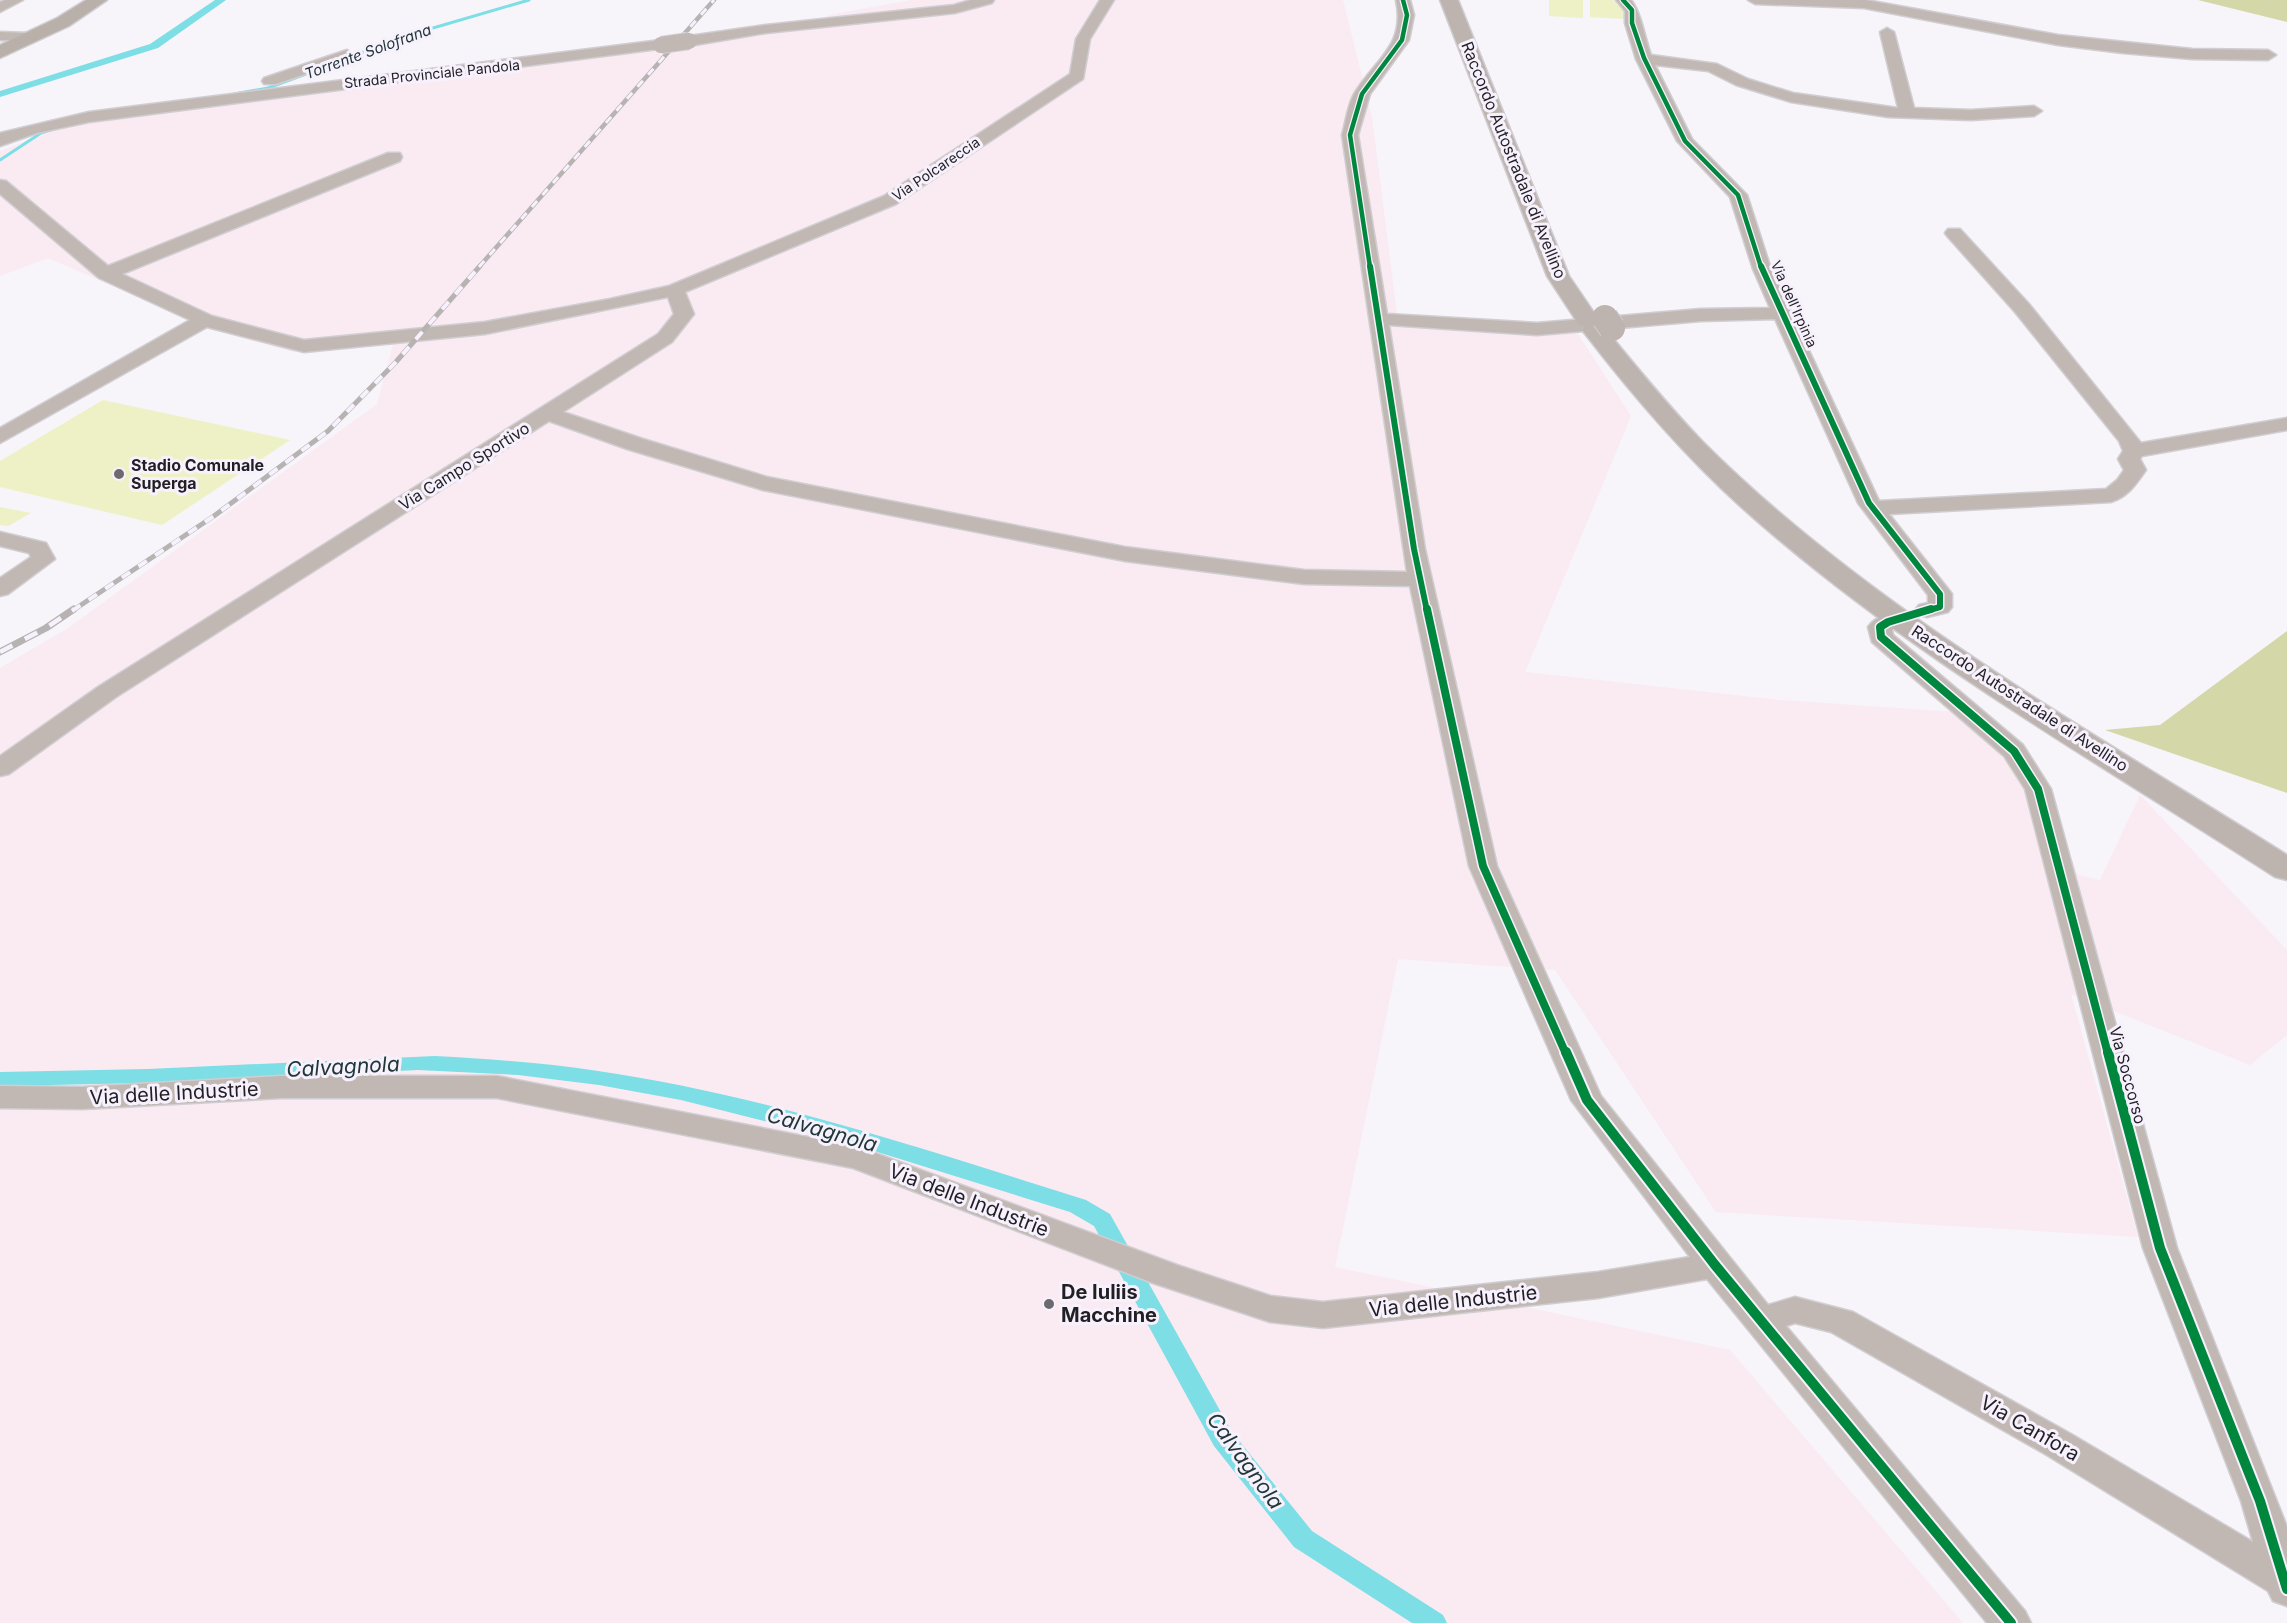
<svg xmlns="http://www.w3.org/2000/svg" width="2287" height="1623" viewBox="0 0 2287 1623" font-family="Inter,sans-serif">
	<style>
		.industrial { fill: #faeaf2 }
		.green { fill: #eef1c5 }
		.forest { fill: #d4d7a8 }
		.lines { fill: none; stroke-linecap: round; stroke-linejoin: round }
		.stream { stroke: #7ddee5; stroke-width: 3 }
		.canal { fill: #7ddee5; fill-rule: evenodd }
		.minor-casing { stroke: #d0ced2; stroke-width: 3 }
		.major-casing { stroke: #d0ced2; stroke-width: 3 }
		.highway-casing { stroke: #d0ced2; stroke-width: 3 }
		.minor { fill: #c1b8b3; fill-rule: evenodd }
		.major { fill: #b9b0aa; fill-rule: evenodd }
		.highway { fill: #bdb4af; fill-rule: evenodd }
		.rail-far2-casing { stroke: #b7b3b3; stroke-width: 4.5 }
		.rail-far1-casing { stroke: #b7b3b3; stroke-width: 5 }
		.rail-casing { stroke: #b7b3b3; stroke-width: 7 }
		.rail-far2 { stroke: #f7f1fd; stroke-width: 3; stroke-dasharray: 8; stroke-linecap: butt }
		.rail-far1 { stroke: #f7f1fd; stroke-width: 4; stroke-dasharray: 10; stroke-linecap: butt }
		.rail { stroke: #f7f1fd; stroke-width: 4.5; stroke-dasharray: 14; stroke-linecap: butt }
		.minor-bridge-casing { stroke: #d0ced2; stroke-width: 18; stroke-linecap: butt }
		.highway-bridge-casing { stroke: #d0ced2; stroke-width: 28; stroke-linecap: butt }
		.minor-bridge { stroke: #c1b8b3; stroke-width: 16 }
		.highway-bridge { stroke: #bdb4af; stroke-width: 26 }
		.cycleway-far3-casing { stroke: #f7f1fd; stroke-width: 7 }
		.cycleway-far2-casing { stroke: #f7f1fd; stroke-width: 9 }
		.cycleway-far1-casing { stroke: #f7f1fd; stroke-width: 11 }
		.cycleway-casing { stroke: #f7f1fd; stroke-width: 14 }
		.cycleway-far3 { stroke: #00873e; stroke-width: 4.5 }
		.cycleway-far2 { stroke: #00873e; stroke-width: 6 }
		.cycleway-far1 { stroke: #00873e; stroke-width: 8 }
		.cycleway { stroke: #00873e; stroke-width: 10 }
		.poi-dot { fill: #6c6a6e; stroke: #f7f1fd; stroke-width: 2 }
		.labels { text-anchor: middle; stroke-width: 6; stroke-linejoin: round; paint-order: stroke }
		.far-street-label { font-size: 14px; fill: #211f23; stroke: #f7f1fd }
		.far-water-label { font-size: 15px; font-style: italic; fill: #203738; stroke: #f7f1fd }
		.street-label { font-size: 16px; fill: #211f23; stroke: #f7f1fd }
		.poi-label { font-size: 16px; font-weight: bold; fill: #211f23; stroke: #f7f1fd; text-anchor: start }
		.near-street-label { font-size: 20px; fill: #211f23; stroke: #f7f1fd }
		.near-poi-label { font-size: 20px; font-weight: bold; fill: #211f23; stroke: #f7f1fd; text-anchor: start }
		.near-water-label { font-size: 21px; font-style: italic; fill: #203738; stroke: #f7f1fd }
	</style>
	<rect width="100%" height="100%" fill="#f7f4fa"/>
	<path class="industrial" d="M911,0H1343L1372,117L1398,322L1576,331L1631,416L1525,672L1781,700L1984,714L2027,747L2078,875L2100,880L2140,795L2287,950V1035L2250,1065L2071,994L2138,1237L1716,1212L1555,970L1398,959L1335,1267L1730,1350L1963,1623H0V668L68,628L377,404L394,341L293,352L215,330L48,258L0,276V151L58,129L288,88L807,29L829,15Z"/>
	<g class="green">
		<path d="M1549,0H1583V18L1549,16Z"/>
		<path d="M1590,0H1613L1625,8V19L1590,17Z"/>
		<path d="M103,400L290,440L162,525L0,487V461Z"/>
		<path d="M0,507L31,513L8,526L0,525Z"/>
	</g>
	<g class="forest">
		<path d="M2198,0H2287V22Z"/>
		<path d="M2287,631V793L2105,730L2160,725Z"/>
	</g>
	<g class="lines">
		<g class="stream">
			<path d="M350,57L409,35L529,0"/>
			<path d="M234,94L268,88L314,71"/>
			<path d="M0,160L41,133L57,128"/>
		</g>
		<g class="canal">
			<path d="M215,0H226L158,48L0,97V91L150,44Z"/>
			<path d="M435,1056C490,1059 544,1063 598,1071C764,1095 926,1150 1086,1200L1110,1214L1232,1432L1312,1531L1443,1615L1447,1623H1412L1294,1547L1214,1446L1094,1226L1070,1212L839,1140L681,1100L599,1085L518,1075L418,1070L148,1083L0,1086V1072L148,1069Z"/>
		</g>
		<defs>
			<g id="minor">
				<path d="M5,0H23L0,12V2Z"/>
				<path d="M971,0H994L992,3L955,13L766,33L689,46L681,41L689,36L766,25L954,5Z"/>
				<path d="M1100,0H1114L1090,39L1083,79L896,204L685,292L694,314L672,342L563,412L643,439L767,477L1125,547L1304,570L1407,572L1342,135C1346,122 1347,107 1354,94C1375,59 1406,46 1396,0H1410L1414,15L1409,40L1370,94L1358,135L1387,314L1537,323L1701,309L1770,308L1753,269L1730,197L1677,141L1636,59L1625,23V11L1616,0H1631C1641,12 1645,39 1651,55L1717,64L1748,79L1793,93L1898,108L1880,32L1887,28L1894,32L1914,108L1971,110L2034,106L2042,111L2034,116L1971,120L1888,117L1791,102L1736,85L1708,71L1655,65L1692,139L1747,195L1771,269L1879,501L2106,489L2117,480L2124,470L2118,459L2123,451L2119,441L2015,312L1948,237L1945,233L1948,229H1960L2029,304L2141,443L2287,418V430L2142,456L2140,459L2146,470C2136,484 2128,497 2111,502L1889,514L1952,594V607L1948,612L1927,617L1919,615L1915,610L1919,605L1928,603V595L1858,503L1775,319L1701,321L1537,335L1389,325L1425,549L1497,866L1601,1096L1768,1305L1795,1297L1853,1312L2071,1434L2253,1542L2241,1501L2143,1248L2025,789L2004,756L1872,642L1868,627C1875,617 1885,614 1897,617L1900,622L1892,630L1893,635L2023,745L2051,789L2177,1248L2287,1527V1606L2273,1601L2268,1591L2045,1454L1831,1332L1795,1323L1786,1326L2025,1611L2031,1623H1987L1707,1279L1598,1298L1323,1328L1270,1322L1153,1283L853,1168L497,1098H281L82,1109L0,1108V1086L82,1087L281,1076H497L859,1147L1177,1265L1271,1296L1323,1302L1598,1272L1690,1257L1571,1100L1469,866L1410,586L1304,584L1125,561L763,490L627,449L549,421L116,697L9,774L0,776V756L98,687L658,334L674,314L668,297L485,334L304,352L207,327L0,443V428L190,320L99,278L0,194V180L6,181L108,266L388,153H400L402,157L400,161L122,274L212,316L304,340L485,322L610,299L669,286L884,196L1070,74L1076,39Z"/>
				<path d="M1748,0H1866L2058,35L2192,49L2268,50L2276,55L2268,60L2192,59L2123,53L2058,45L1864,8L1755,4Z"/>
				<path d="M0,32L28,33L35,37L28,41L0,40Z"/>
				<path d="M661,40L666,42L669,45L666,48L89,122L37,133L0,146V133L89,112Z"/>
				<path d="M347,50L355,55L352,58L276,84H264L262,81L264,78Z"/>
				<path d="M0,532L46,543L55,559L8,594L0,596V578L31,557L29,553L0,546Z"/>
			</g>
			<path id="major" d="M86,0H107L69,26L0,58V45L57,18Z"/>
			<path id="highway" d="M1440,0H1458L1569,276L1599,320L1596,323L1602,325C1635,365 1667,405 1703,442C1869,608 2089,730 2287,855V880L2275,877C2094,760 1901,651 1740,506C1683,454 1633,396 1586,335L1582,330L1585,326L1579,325L1547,276Z"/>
		</defs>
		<use href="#minor" class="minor-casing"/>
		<use href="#major" class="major-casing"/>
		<use href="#highway" class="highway-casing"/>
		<use href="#minor" class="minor"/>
		<use href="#major" class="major"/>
		<use href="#highway" class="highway"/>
		<defs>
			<path id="rail-far2" d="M479,267L714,0"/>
			<path id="rail-far1" d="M72,611L214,516L328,431L395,363L480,266"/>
			<path id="rail" d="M0,652L46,628L74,609"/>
		</defs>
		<use href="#rail-far2" class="rail-far2-casing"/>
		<use href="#rail-far1" class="rail-far1-casing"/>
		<use href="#rail" class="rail-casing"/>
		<use href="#rail-far2" class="rail-far2"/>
		<use href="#rail-far1" class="rail-far1"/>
		<use href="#rail" class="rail"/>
		<defs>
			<path id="minor-bridge" d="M661,45L689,41"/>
			<path id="highway-bridge" d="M1605,318L1612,328"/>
		</defs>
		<use href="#minor-bridge" class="minor-bridge-casing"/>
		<use href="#highway-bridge" class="highway-bridge-casing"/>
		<use href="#minor-bridge" class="minor-bridge"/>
		<use href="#highway-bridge" class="highway-bridge"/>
		<defs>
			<g id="cycleway-far3">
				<path d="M1623,0L1632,10V23L1644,58L1685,141L1738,195L1761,267"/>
				<path d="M1370,267L1350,135L1362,94L1402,40L1407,15L1403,0"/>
			</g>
			<g id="cycleway-far2">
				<path d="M1370,266L1414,549L1427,611"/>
				<path d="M1761,266L1869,503L1940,594V607L1926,611"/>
			</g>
			<g id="cycleway-far1">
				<path d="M1427,609L1483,866L1566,1054"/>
				<path d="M1931,609L1888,622L1880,627L1881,637L2014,751L2038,789L2108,1054"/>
			</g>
			<g id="cycleway">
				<path d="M1566,1052L1587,1100L1715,1265L2011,1623"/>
				<path d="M2108,1052L2160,1248L2260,1501L2287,1589"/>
			</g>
		</defs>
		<use href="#cycleway-far3" class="cycleway-far3-casing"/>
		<use href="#cycleway-far2" class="cycleway-far2-casing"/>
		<use href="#cycleway-far1" class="cycleway-far1-casing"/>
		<use href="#cycleway" class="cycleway-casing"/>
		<use href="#cycleway-far3" class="cycleway-far3"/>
		<use href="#cycleway-far2" class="cycleway-far2"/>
		<use href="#cycleway-far1" class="cycleway-far1"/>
		<use href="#cycleway" class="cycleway"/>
	</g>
	<g class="poi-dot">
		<circle cx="119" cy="474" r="6"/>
		<circle cx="1049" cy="1304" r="6"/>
	</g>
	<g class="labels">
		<g class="far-street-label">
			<text transform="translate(432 74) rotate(-6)" y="5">Strada Provinciale Pandola</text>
			<text transform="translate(936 169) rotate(-34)" y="5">Via Polcareccia</text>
			<text transform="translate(1794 304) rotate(66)" y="5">Via dell'Irpinia</text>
		</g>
		<g class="far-water-label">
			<text transform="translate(368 52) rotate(-20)" y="5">Torrente Solofrana</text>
		</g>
		<g class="street-label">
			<text transform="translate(1514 160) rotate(68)" y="6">Raccordo Autostradale di Avellino</text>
			<text transform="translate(464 466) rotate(-32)" y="6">Via Campo Sportivo</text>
			<text transform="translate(2020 698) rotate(33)" y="6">Raccordo Autostradale di Avellino</text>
			<text transform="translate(2128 1075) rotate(75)" y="6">Via Soccorso</text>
		</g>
		<g class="poi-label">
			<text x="131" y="471">Stadio Comunale<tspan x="131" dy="18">Superga</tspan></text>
		</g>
		<g class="near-street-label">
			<text transform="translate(174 1093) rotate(-3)" y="7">Via delle Industrie</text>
			<text transform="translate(969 1200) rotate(21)" y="7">Via delle Industrie</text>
			<text transform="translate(1453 1301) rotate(-6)" y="7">Via delle Industrie</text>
			<text transform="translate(2030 1428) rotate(30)" y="7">Via Canfora</text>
		</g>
		<g class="near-poi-label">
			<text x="1061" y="1299">De Iuliis<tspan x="1061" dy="23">Macchine</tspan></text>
		</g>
		<g class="near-water-label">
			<text transform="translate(343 1067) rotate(-3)" y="7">Calvagnola</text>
			<text transform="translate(822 1130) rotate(16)" y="7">Calvagnola</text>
			<text transform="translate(1245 1461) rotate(54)" y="7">Calvagnola</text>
		</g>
	</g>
</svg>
